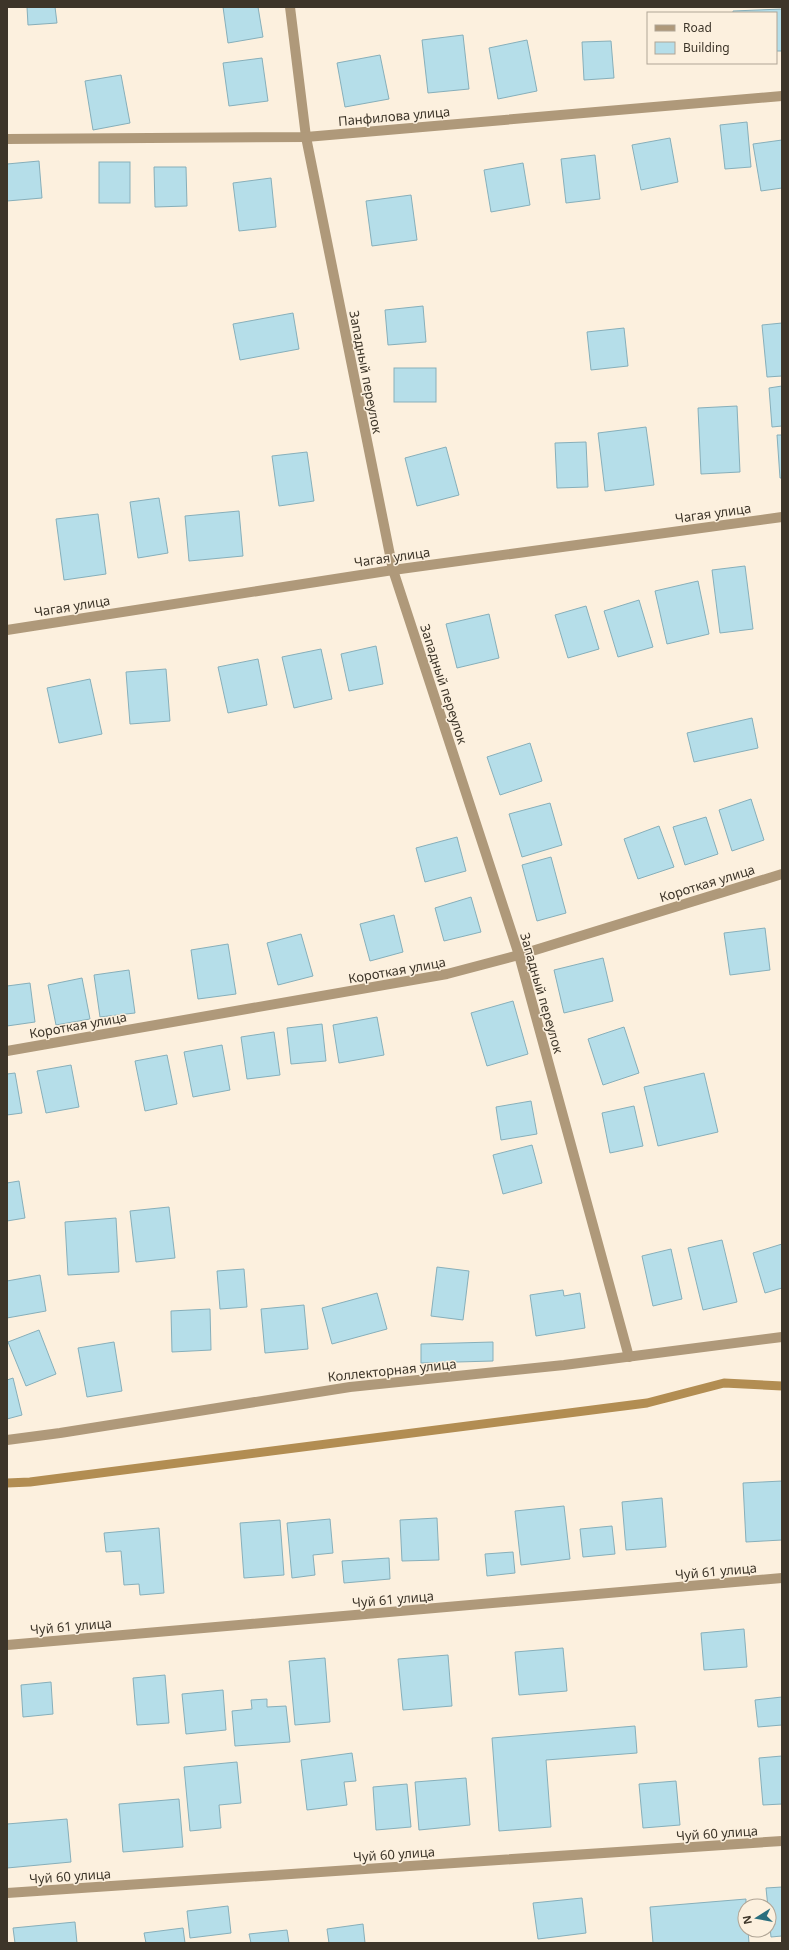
<svg xmlns="http://www.w3.org/2000/svg" width="789" height="1950" viewBox="0 0 789 1950" font-family="'Noto Sans',sans-serif">
	<style>
		.lines { fill: none; stroke-linecap: round; stroke-linejoin: round }
		.stream { stroke: #b28d52; stroke-width: 9 }
		.building { fill: #b5dee9; stroke: #87afba }
		.minor { stroke: #af997a; stroke-width: 10 }
		.labels { text-anchor: middle; stroke-width: 3; stroke-linejoin: round; paint-order: stroke }
		.street-label { font-size: 13px; fill: #3d3529; stroke: #fcf0de }
	</style>
	<rect width="100%" height="100%" fill="#fcf0de"/>
	<g class="lines">
		<path class="stream" d="M7,1483L30,1482L647,1403L724,1383L782,1386"/>
	</g>
	<g class="building">
		<path d="M27,7H55L57,23L28,25Z"/>
		<path d="M223,7H258L263,37L228,43Z"/>
		<path d="M782,9V51H776V13H733V11Z"/>
		<path d="M463,35L469,89L428,93L422,40Z"/>
		<path d="M527,40L537,91L498,99L489,48Z"/>
		<path d="M611,41L614,78L584,80L582,42Z"/>
		<path d="M380,55L389,99L345,107L337,63Z"/>
		<path d="M262,58L268,101L229,106L223,63Z"/>
		<path d="M121,75L130,123L93,130L85,81Z"/>
		<path d="M747,122L751,167L725,169L720,125Z"/>
		<path d="M670,138L678,182L641,190L632,145Z"/>
		<path d="M782,140V188L761,191L753,144Z"/>
		<path d="M595,155L600,199L566,203L561,159Z"/>
		<path d="M39,161L42,198L7,201V164Z"/>
		<rect x="99" y="162" width="31" height="41"/>
		<path d="M523,163L530,205L491,212L484,170Z"/>
		<path d="M154,167H186L187,206L155,207Z"/>
		<path d="M271,178L276,227L239,231L233,183Z"/>
		<path d="M411,195L417,240L372,246L366,201Z"/>
		<path d="M423,306L426,342L388,345L385,310Z"/>
		<path d="M293,313L299,349L240,360L233,324Z"/>
		<path d="M782,323V376L767,377L762,325Z"/>
		<path d="M624,328L628,366L591,370L587,332Z"/>
		<rect x="394" y="368" width="42" height="34"/>
		<path d="M782,386V426L772,427L769,388Z"/>
		<path d="M737,406L740,472L701,474L698,408Z"/>
		<path d="M646,427L654,485L605,491L598,433Z"/>
		<path d="M777,435H782V478H780Z"/>
		<path d="M586,442L588,487L557,488L555,443Z"/>
		<path d="M446,447L459,495L417,506L405,458Z"/>
		<path d="M307,452L314,501L279,506L272,456Z"/>
		<path d="M159,498L168,553L138,558L130,502Z"/>
		<path d="M239,511L243,556L189,561L185,516Z"/>
		<path d="M98,514L106,574L64,580L56,519Z"/>
		<path d="M745,566L753,629L720,633L712,570Z"/>
		<path d="M698,581L709,634L667,644L655,591Z"/>
		<path d="M639,600L653,647L618,657L604,611Z"/>
		<path d="M586,606L599,649L568,658L555,615Z"/>
		<path d="M489,614L499,658L457,668L446,624Z"/>
		<path d="M376,646L383,684L349,691L341,654Z"/>
		<path d="M321,649L332,699L294,708L282,657Z"/>
		<path d="M258,659L267,705L228,713L218,667Z"/>
		<path d="M166,669L170,721L130,724L126,672Z"/>
		<path d="M90,679L102,734L59,743L47,688Z"/>
		<path d="M752,718L758,748L694,762L687,733Z"/>
		<path d="M530,743L542,781L500,795L487,757Z"/>
		<path d="M751,799L764,840L732,851L719,810Z"/>
		<path d="M550,803L562,845L522,857L509,814Z"/>
		<path d="M706,817L718,854L685,865L673,827Z"/>
		<path d="M659,826L674,867L638,879L624,839Z"/>
		<path d="M457,837L466,871L425,882L416,848Z"/>
		<path d="M551,857L566,913L537,921L522,865Z"/>
		<path d="M471,897L481,932L444,941L435,908Z"/>
		<path d="M394,915L403,952L370,961L360,924Z"/>
		<path d="M765,928L770,970L730,975L724,933Z"/>
		<path d="M301,934L313,976L278,985L267,943Z"/>
		<path d="M228,944L236,994L198,999L191,950Z"/>
		<path d="M603,958L613,1001L564,1013L554,970Z"/>
		<path d="M129,970L135,1013L100,1017L94,975Z"/>
		<path d="M82,978L90,1019L56,1025L48,985Z"/>
		<path d="M30,983L35,1022L7,1026V986Z"/>
		<path d="M513,1001L528,1054L487,1066L471,1013Z"/>
		<path d="M377,1017L384,1055L339,1063L333,1025Z"/>
		<path d="M322,1024L326,1061L291,1064L287,1028Z"/>
		<path d="M624,1027L639,1073L603,1085L588,1039Z"/>
		<path d="M274,1032L280,1075L247,1079L241,1037Z"/>
		<path d="M222,1045L230,1090L193,1097L184,1052Z"/>
		<path d="M167,1055L177,1104L145,1111L135,1061Z"/>
		<path d="M71,1065L79,1107L46,1113L37,1071Z"/>
		<path d="M15,1073L22,1113L7,1115V1074Z"/>
		<path d="M704,1073L718,1132L658,1146L644,1087Z"/>
		<path d="M531,1101L537,1134L501,1140L496,1107Z"/>
		<path d="M634,1106L643,1146L610,1153L602,1113Z"/>
		<path d="M532,1145L542,1183L503,1194L493,1155Z"/>
		<path d="M19,1181L25,1218L7,1221V1183Z"/>
		<path d="M169,1207L175,1258L136,1262L130,1211Z"/>
		<path d="M116,1218L119,1272L68,1275L65,1222Z"/>
		<path d="M722,1240L737,1302L703,1310L688,1248Z"/>
		<path d="M782,1244V1288L765,1293L753,1253Z"/>
		<path d="M671,1249L682,1299L653,1306L642,1256Z"/>
		<path d="M437,1267L469,1271L463,1320L431,1316Z"/>
		<path d="M244,1269L247,1307L220,1309L217,1271Z"/>
		<path d="M40,1275L46,1311L7,1318V1281Z"/>
		<path d="M563,1290L564,1296L580,1293L585,1328L536,1336L530,1295Z"/>
		<path d="M377,1293L387,1329L332,1344L322,1308Z"/>
		<path d="M304,1305L308,1349L265,1353L261,1309Z"/>
		<path d="M210,1309L211,1350L172,1352L171,1311Z"/>
		<path d="M39,1330L56,1374L26,1386L8,1342Z"/>
		<path d="M114,1342L122,1391L87,1397L78,1348Z"/>
		<path d="M493,1342V1361L421,1363V1344Z"/>
		<path d="M13,1378L22,1415L7,1419V1380Z"/>
		<path d="M782,1481V1540L746,1542L743,1483Z"/>
		<path d="M662,1498L666,1547L626,1550L622,1502Z"/>
		<path d="M564,1506L570,1559L521,1565L515,1511Z"/>
		<path d="M437,1518L439,1560L402,1561L400,1520Z"/>
		<path d="M330,1519L333,1553L313,1555L315,1575L292,1578L287,1523Z"/>
		<path d="M280,1520L284,1575L244,1578L240,1523Z"/>
		<path d="M612,1526L615,1554L583,1557L580,1529Z"/>
		<path d="M159,1528L164,1593L140,1595L139,1584L124,1585L121,1551L106,1552L104,1533Z"/>
		<path d="M513,1552L515,1573L487,1576L485,1554Z"/>
		<path d="M389,1558L390,1579L344,1583L342,1561Z"/>
		<path d="M744,1629L747,1667L704,1670L701,1633Z"/>
		<path d="M563,1648L567,1691L519,1695L515,1652Z"/>
		<path d="M448,1655L452,1706L403,1710L398,1659Z"/>
		<path d="M325,1658L330,1722L295,1725L289,1661Z"/>
		<path d="M165,1675L169,1723L137,1725L133,1678Z"/>
		<path d="M51,1682L53,1714L23,1717L21,1685Z"/>
		<path d="M223,1690L226,1730L186,1734L182,1694Z"/>
		<path d="M782,1697V1725L758,1727L755,1700Z"/>
		<path d="M267,1699V1707L286,1706L290,1742L235,1746L232,1711L252,1709L251,1700Z"/>
		<path d="M635,1726L637,1753L546,1760L551,1827L499,1831L492,1738Z"/>
		<path d="M352,1753L356,1781L344,1782L347,1805L307,1810L301,1760Z"/>
		<path d="M782,1756V1804L763,1805L759,1758Z"/>
		<path d="M237,1762L241,1803L219,1805L221,1828L190,1831L184,1767Z"/>
		<path d="M466,1778L470,1825L419,1830L415,1782Z"/>
		<path d="M676,1781L680,1825L643,1828L639,1784Z"/>
		<path d="M407,1784L411,1827L376,1830L373,1787Z"/>
		<path d="M179,1799L183,1847L123,1852L119,1804Z"/>
		<path d="M67,1819L71,1862L7,1868V1824Z"/>
		<path d="M782,1887V1936L771,1937L766,1888Z"/>
		<path d="M582,1898L586,1933L538,1939L533,1903Z"/>
		<path d="M746,1899L745,1930H748L749,1943H653L650,1907Z"/>
		<path d="M228,1906L231,1933L190,1938L187,1911Z"/>
		<path d="M75,1922L77,1943H15L13,1928Z"/>
		<path d="M363,1924L365,1943H329L327,1929Z"/>
		<path d="M183,1928L185,1943H146L144,1933Z"/>
		<path d="M287,1930L289,1943H251L249,1934Z"/>
	</g>
	<g class="lines">
		<g class="minor">
			<path d="M290,7L306,137L393,570L519,955L629,1357"/>
			<path d="M7,139L306,137L782,96"/>
			<path d="M7,630L393,570L782,517"/>
			<path d="M7,1051L447,974L519,955L782,874"/>
			<path d="M7,1440L60,1433L350,1387L564,1365L782,1337"/>
			<path d="M7,1645L782,1578"/>
			<path d="M7,1893L782,1841"/>
		</g>
	</g>
	<g class="labels">
		<g class="street-label">
			<text transform="translate(394 116) rotate(-5)" y="5">Панфилова улица</text>
			<text transform="translate(366 372) rotate(79)" y="5">Западный переулок</text>
			<text transform="translate(713 513) rotate(-8)" y="5">Чагая улица</text>
			<text transform="translate(392 557) rotate(-8)" y="5">Чагая улица</text>
			<text transform="translate(72 606) rotate(-9)" y="5">Чагая улица</text>
			<text transform="translate(444 684) rotate(72)" y="5">Западный переулок</text>
			<text transform="translate(707 883) rotate(-17)" y="5">Короткая улица</text>
			<text transform="translate(397 970) rotate(-10)" y="5">Короткая улица</text>
			<text transform="translate(542 993) rotate(74)" y="5">Западный переулок</text>
			<text transform="translate(78 1025) rotate(-10)" y="5">Короткая улица</text>
			<text transform="translate(392 1370) rotate(-6)" y="5">Коллекторная улица</text>
			<text transform="translate(716 1571) rotate(-5)" y="5">Чуй 61 улица</text>
			<text transform="translate(393 1599) rotate(-5)" y="5">Чуй 61 улица</text>
			<text transform="translate(71 1626) rotate(-5)" y="5">Чуй 61 улица</text>
			<text transform="translate(717 1833) rotate(-4)" y="5">Чуй 60 улица</text>
			<text transform="translate(394 1854) rotate(-4)" y="5">Чуй 60 улица</text>
			<text transform="translate(70 1876) rotate(-4)" y="5">Чуй 60 улица</text>
		</g>
	</g>
	<rect width="789" height="1950" fill="none" stroke="#3d3529" stroke-width="16"/>
	<rect x="647" y="12" width="130" height="52" fill="#fcf0de" stroke="#b0a596"/>
	<rect x="655" y="25" width="20" height="6" fill="#af997a" stroke="#b0a596"/>
	<text x="683" y="32" font-size="12" fill="#3d3529">Road</text>
	<rect x="655" y="42" width="20" height="12" fill="#b5dee9" stroke="#b0a596"/>
	<text x="683" y="52" font-size="12" fill="#3d3529">Building</text>
	<g transform="translate(757 1918) rotate(259)"><circle r="19" fill="#fcf0de" stroke="#b0a596"/>
	<path d="M0-3L7 15L0 10L-7 15Z" fill="#296e7e"/>
	<text y="-6" font-size="11" font-weight="bold" text-anchor="middle" fill="#3d3529">N</text>
	</g>
</svg>
